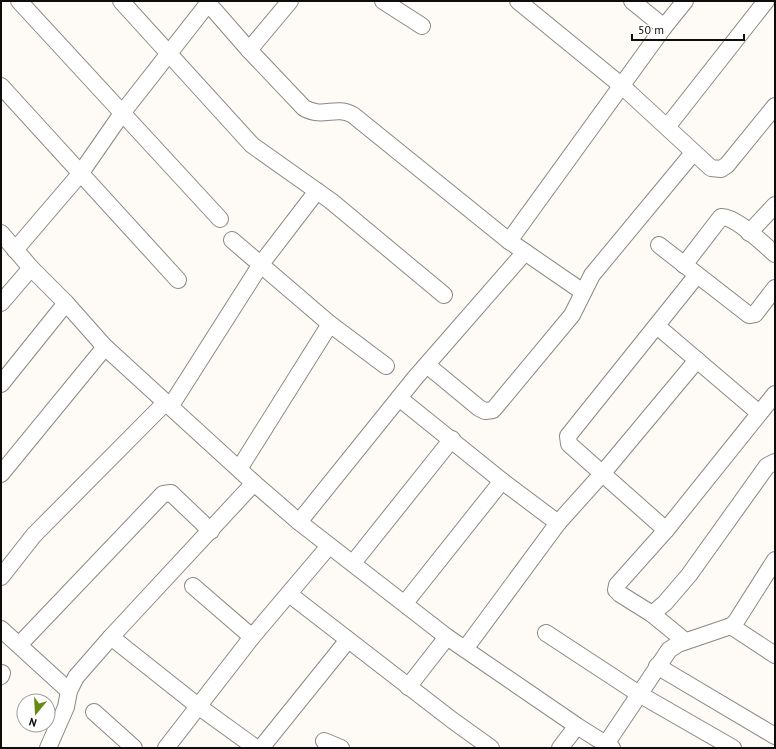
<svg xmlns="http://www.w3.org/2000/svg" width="776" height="749" viewBox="0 0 776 749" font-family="'PT Sans',sans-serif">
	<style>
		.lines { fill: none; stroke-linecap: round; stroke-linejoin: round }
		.minor-casing { stroke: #8c8782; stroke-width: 18 }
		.minor { stroke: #fff; stroke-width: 16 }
	</style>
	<rect width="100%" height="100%" fill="#fefbf7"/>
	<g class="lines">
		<defs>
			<g id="minor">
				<path d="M19,1L220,219"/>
				<path d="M121,1L252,145L331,201L444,295"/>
				<path d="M383,1L422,26"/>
				<path d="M518,1L622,86L711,168L721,169L727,165L775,106"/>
				<path d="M632,1L664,27"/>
				<path d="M208,3L249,50L304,108C324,119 335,105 353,115L509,241L583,292"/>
				<path d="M249,50L290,1"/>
				<path d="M1,86L178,280"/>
				<path d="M667,127L766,1"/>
				<path d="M1,233L31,268L66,303L105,347L254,483L299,522L447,637L577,726L612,748"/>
				<path d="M749,233L775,205"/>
				<path d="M232,240L330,324L386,366"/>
				<path d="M509,241L664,27L685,1"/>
				<path d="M659,245L749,315L755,314L775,288"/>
				<path d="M15,250L80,174L123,112L210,1"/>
				<path d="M684,265L721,217C736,216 763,244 775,254"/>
				<path d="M1,303L31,268"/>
				<path d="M657,326L759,413"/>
				<path d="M427,365L479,408L485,411L493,410L572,315L592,275L693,153"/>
				<path d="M1,384L66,303"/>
				<path d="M399,398L502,481L558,523"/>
				<path d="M170,407L261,264L317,191"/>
				<path d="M239,469L330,324"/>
				<path d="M1,474L105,347"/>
				<path d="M299,522L415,378L525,252"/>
				<path d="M666,530L569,444L568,436L697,275"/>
				<path d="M353,563L452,439"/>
				<path d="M1,577L34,535L166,402"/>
				<path d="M193,586L252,637"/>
				<path d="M289,594L452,720L491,748"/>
				<path d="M405,603L502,481"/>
				<path d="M652,614L665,603L689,575L767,466L775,462"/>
				<path d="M731,626L775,655"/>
				<path d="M1,629L69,691"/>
				<path d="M546,633L639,694L733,748"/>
				<path d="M111,637L198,706L256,748"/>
				<path d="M685,641L652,614L620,594L616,590L617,585L666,530L775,394"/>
				<path d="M19,645L163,494L171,493L211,531"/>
				<path d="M465,649L558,523L602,474L697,360"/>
				<path d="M657,666L775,736"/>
				<path d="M1,676L2,673"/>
				<path d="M408,687L447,637"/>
				<path d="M94,712L134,748"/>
				<path d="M324,741L341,748"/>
				<path d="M606,744L669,650L678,644L731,626L735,623L775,560"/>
				<path d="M48,748L66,707L69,691L76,677L111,637L254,483"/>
				<path d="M166,748L252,637L329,546"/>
				<path d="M261,748L348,640"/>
				<path d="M560,748L577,726"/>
			</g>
		</defs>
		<use href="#minor" class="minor-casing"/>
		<use href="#minor" class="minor"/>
	</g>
	<rect width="776" height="749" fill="none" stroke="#0f0d0b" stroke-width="4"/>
	<g transform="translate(36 713) rotate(198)"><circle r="19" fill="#ffffff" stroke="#9f9e9d"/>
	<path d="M0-3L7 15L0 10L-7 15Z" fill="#678b12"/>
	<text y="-6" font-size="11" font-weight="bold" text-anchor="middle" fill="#0f0d0b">N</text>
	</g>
	<path d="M632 34v6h112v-6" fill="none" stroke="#0f0d0b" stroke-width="2"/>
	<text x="638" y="34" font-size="12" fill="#0f0d0b" stroke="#ffffff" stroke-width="3" paint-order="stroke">50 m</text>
</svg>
